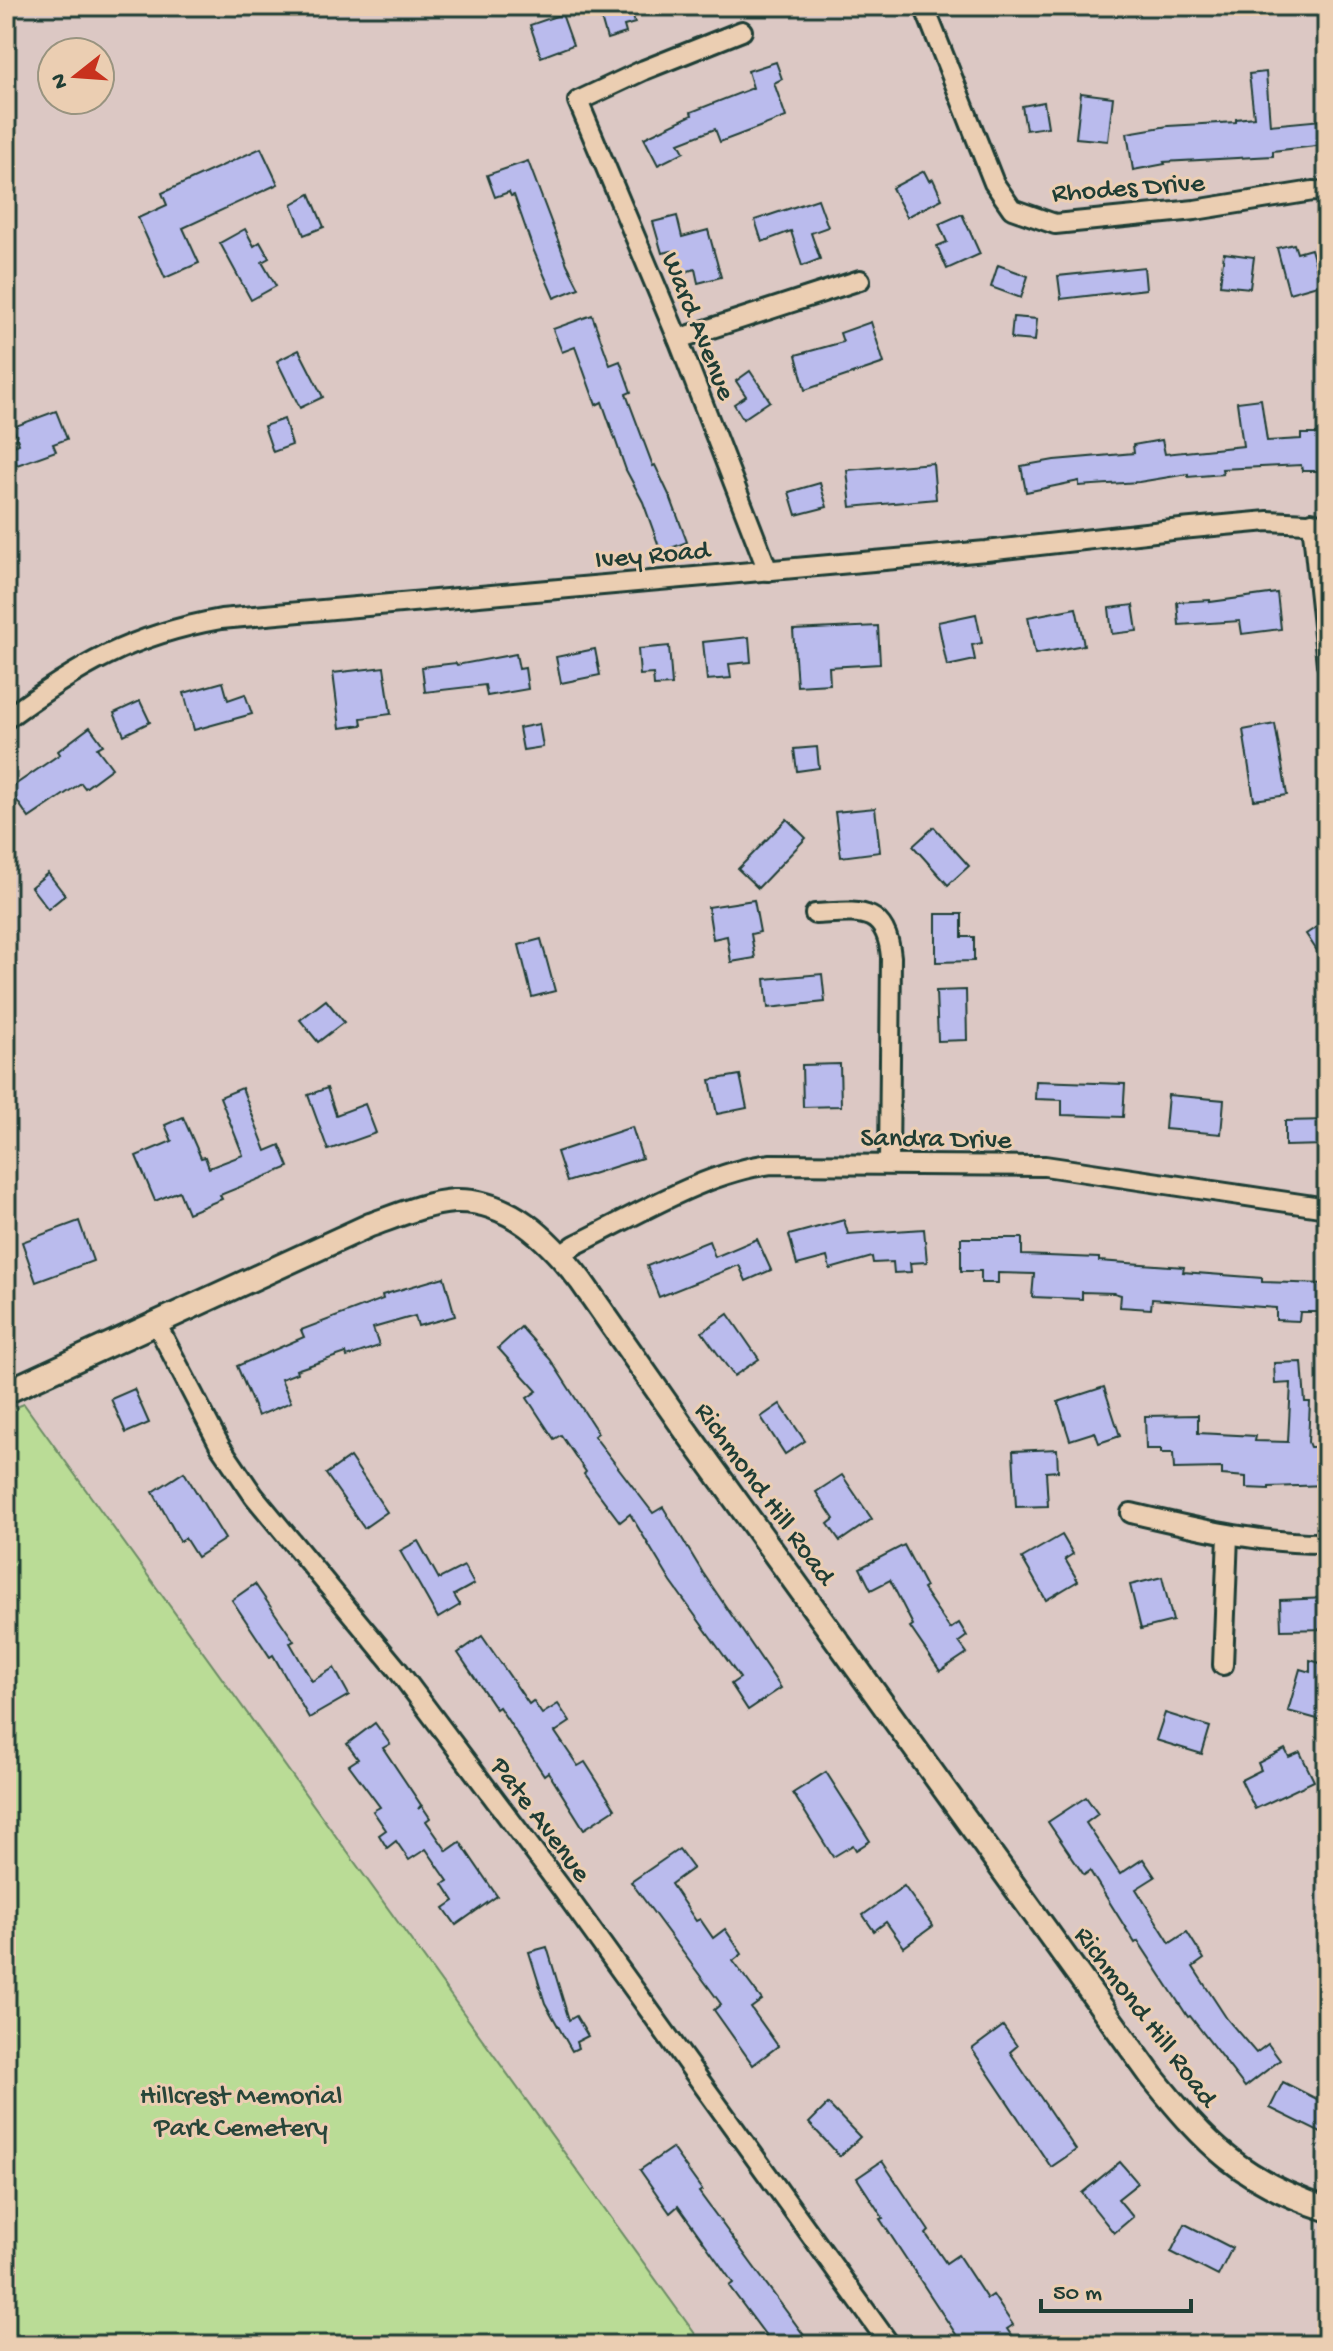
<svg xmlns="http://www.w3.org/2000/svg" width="1333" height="2351" viewBox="0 0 1333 2351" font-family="'Gochi Hand',sans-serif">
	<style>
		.green { fill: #badc96; stroke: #6c8c65; stroke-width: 2 }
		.building { fill: #babbed; stroke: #1f3d34; stroke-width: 2 }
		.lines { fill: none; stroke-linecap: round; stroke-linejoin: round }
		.minor-casing { stroke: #1f3d34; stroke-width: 24 }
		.tertiary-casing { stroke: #1f3d34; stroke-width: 28 }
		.minor { stroke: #ebceb2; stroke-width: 18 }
		.tertiary { stroke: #ebceb2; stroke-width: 22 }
		.labels { text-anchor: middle; stroke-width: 6; stroke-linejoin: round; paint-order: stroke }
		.street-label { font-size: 28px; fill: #1f3d34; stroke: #ebceb2 }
		.park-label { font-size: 28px; fill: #274539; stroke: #ebceb2 }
	</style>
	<rect width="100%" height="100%" fill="#dcc8c4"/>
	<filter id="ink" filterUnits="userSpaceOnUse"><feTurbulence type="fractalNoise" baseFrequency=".0125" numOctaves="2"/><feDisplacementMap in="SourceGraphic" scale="16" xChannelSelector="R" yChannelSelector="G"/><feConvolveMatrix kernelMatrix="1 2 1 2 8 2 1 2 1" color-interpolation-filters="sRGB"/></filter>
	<g filter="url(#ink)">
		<path class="green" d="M24,1404L703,2345H6V1411Z"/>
		<g class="building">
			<path d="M616,6H630L635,23L624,26L626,33L607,39L599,11Z"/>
			<path d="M562,14L573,45L541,57L530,25Z"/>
			<path d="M776,62L782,79L774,83L786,117L720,142L715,129L679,143L684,152L658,165L644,138L692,115L691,112L753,88L748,71Z"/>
			<path d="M1266,72L1270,125L1322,120L1324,145L1273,151V156L1164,162L1165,164L1133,170L1127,133L1168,126L1236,122V119L1254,117L1249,74Z"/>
			<path d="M1081,93L1113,97L1108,141L1076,138Z"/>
			<path d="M1044,102L1048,127L1026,130L1022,106Z"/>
			<path d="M261,148L278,184L183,228L199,263L165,278L138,218L167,205L162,193Z"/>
			<path d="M528,161L567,264L579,288L554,298L533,249L514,195L511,196L509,192L495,197L487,175Z"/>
			<path d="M924,171L929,181L933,179L942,199L907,217L892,188Z"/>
			<path d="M310,194L324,227L304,235L292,204Z"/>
			<path d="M818,199L828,227L811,233L820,259L802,266L791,231L762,242L755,220Z"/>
			<path d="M962,214L980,254L947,269L937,246L947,242L939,224Z"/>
			<path d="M677,216L682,237L708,230L721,277L698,283L695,269L678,274L672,251L662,253L653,222Z"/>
			<path d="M245,229L254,246L260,242L269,258L262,262L276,286L251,300L220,243Z"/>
			<path d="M1294,244L1297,253L1311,249L1321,284L1289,293L1277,248Z"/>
			<path d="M1224,253L1254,257L1250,288L1220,285Z"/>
			<path d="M998,265L1028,276L1021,298L991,287Z"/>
			<path d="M1144,267L1146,289L1061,299L1058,276Z"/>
			<path d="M592,315L610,365L620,361L631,392L626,394L653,466L655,465L671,499L687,542L661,552L643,502L626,470L602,402L596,405L575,347L562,352L553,329Z"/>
			<path d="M1013,317L1037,319L1035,341L1011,339Z"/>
			<path d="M871,322L884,363L805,390L796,355L843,342L840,333Z"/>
			<path d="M299,350L323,397L300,408L277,361Z"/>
			<path d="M750,371L770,401L743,419L734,404L746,396L736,381Z"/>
			<path d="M1261,399L1267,441L1301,439V434H1327V471H1302L1301,465L1222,469L1223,474L1188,477V474L1139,482L1079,486V481L1026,492L1021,466L1054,460L1134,453L1133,445L1162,440L1165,454L1243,446L1237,402Z"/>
			<path d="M56,411L67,439L53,444L56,451L17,465L11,447L19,444L13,427Z"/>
			<path d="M284,419L292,445L273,452L264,426Z"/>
			<path d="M933,463L936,499L851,507L847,470Z"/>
			<path d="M820,483L827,507L796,515L789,492Z"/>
			<path d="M1277,593L1281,629L1242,634L1240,621L1179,625L1177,602L1210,600V602Z"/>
			<path d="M1133,605L1137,631L1112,634L1109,608Z"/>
			<path d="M1076,608L1084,645L1035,654L1028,617Z"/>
			<path d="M976,614L982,643L972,645L975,660L947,666L938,622Z"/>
			<path d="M878,626L880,664L829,667L830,684L797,686L793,630Z"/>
			<path d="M749,637L751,662L729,664L731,678L707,680L703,642Z"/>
			<path d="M669,646L672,685L654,686L653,674L640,675L638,649Z"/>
			<path d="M595,649L600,675L561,683L556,657Z"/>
			<path d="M516,654L519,669L525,668L528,689L487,696L485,685L425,692L422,667L456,663L457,665Z"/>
			<path d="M384,667L391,714L361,718L362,725L340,728L333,673Z"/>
			<path d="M223,682L228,700L245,694L252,714L194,730L184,693Z"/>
			<path d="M140,701L150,722L124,735L114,713Z"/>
			<path d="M539,724L543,747L523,750L519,728Z"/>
			<path d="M1275,724L1287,795L1254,800L1243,730Z"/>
			<path d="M90,727L103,745L97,748L112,768L85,788L81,783L29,818L9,789L60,754L58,751Z"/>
			<path d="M817,747L819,768L797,771L794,749Z"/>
			<path d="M875,808L880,852L841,857L835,812Z"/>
			<path d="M787,819L806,838L758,888L738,869Z"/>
			<path d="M934,827L969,866L948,885L913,846Z"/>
			<path d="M48,873L65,895L48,909L31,887Z"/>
			<path d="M754,900L760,932L751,934L755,958L731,962L727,936L713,939L708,907Z"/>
			<path d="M936,914H962V937H974V961L936,962Z"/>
			<path d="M1327,920V966L1306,934Z"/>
			<path d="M541,939L555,991L532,997L519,945Z"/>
			<path d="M822,974L825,1002L768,1008L765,979Z"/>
			<path d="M966,990L967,1040L938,1041L936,991Z"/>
			<path d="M326,1000L344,1022L318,1042L300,1020Z"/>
			<path d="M840,1064L841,1106L803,1107L802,1065Z"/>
			<path d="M740,1075L747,1108L717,1114L710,1080Z"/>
			<path d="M1036,1081L1125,1084L1123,1117L1062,1115V1100L1035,1099Z"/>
			<path d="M242,1088L266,1151L280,1145L289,1167L220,1195L222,1199L188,1213L179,1191L155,1201L136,1156L172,1141L165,1125L183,1117L201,1158L205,1157L209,1168L243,1155L220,1097Z"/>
			<path d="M327,1088L336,1115L365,1104L376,1133L328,1150L308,1095Z"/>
			<path d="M1168,1095L1224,1100L1221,1134L1165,1129Z"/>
			<path d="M1327,1120V1145L1285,1146V1121Z"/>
			<path d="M632,1127L642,1158L567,1182L557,1152Z"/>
			<path d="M844,1220L848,1234L924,1229L927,1262L910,1263L911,1272L894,1273L893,1262L873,1263L872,1257L830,1269L827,1257L797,1265L789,1235Z"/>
			<path d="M79,1221L93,1261L36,1282L22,1242Z"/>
			<path d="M961,1238H1022V1255L1099,1258V1261L1184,1267L1183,1272L1262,1278V1282L1327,1284V1312H1300L1299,1321L1276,1320V1308L1152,1299L1151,1309L1120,1307L1121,1295L1114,1293L1082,1292V1299L1032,1297L1034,1274L998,1273V1283H981V1271H961Z"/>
			<path d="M757,1239L771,1270L746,1281L739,1265L659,1297L647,1266L709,1241L715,1257Z"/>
			<path d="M444,1277L455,1316L418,1326L415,1316L373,1328L379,1346L347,1357L346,1353L296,1370L297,1373L281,1379L291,1402L258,1416L237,1366L304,1337L301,1330L383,1299L382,1295Z"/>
			<path d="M728,1314L759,1359L734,1376L702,1332Z"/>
			<path d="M521,1327L550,1359L598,1433L594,1436L653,1513L663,1507L703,1573L781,1688L748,1710L731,1684L740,1678L671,1582L630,1514L620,1522L584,1474L586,1472L561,1435L554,1439L527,1398L537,1391L498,1348Z"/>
			<path d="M1302,1362L1305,1402H1310L1308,1442L1310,1447H1327V1485L1269,1487V1489L1246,1488V1477L1222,1475V1468L1174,1469L1173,1453H1161V1449H1146L1145,1416L1198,1415V1433L1256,1436L1255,1441L1288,1442L1291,1383L1275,1384L1274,1363Z"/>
			<path d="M1104,1387L1120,1436L1099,1443L1095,1432L1070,1440L1058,1402Z"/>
			<path d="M134,1389L149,1423L126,1433L111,1399Z"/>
			<path d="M780,1404L805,1441L785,1454L761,1417Z"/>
			<path d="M1057,1449L1058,1471L1046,1472L1048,1506L1016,1507L1013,1451Z"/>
			<path d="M350,1457L387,1512L364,1528L326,1474Z"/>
			<path d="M184,1472L225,1539L197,1557L185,1538L180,1541L153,1492Z"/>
			<path d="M842,1475L872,1519L840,1541L828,1524L834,1519L816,1492Z"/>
			<path d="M1062,1535L1073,1554L1065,1559L1078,1581L1046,1600L1022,1558Z"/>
			<path d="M418,1541L439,1579L464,1566L474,1584L454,1595L460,1605L438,1618L400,1551Z"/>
			<path d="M904,1545L926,1587L923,1589L950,1629L959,1623L967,1636L959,1642L967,1653L940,1671L910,1627L913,1625L890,1580L871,1590L860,1568Z"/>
			<path d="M1162,1577L1173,1621L1141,1629L1130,1585Z"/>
			<path d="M255,1584L294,1641L290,1643L312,1681L334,1668L349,1695L309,1718L273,1655L270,1657L232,1600Z"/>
			<path d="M1327,1598V1629L1281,1630L1280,1600Z"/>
			<path d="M482,1636L529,1704L533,1701L542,1714L558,1704L570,1722L555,1732L578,1766L585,1762L615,1809L584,1829L548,1772L544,1775L499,1707L496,1709L458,1653Z"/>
			<path d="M1310,1660L1327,1665V1708L1325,1707L1321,1720L1288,1711L1300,1669L1310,1672Z"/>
			<path d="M1165,1713L1210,1727L1202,1754L1156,1740Z"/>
			<path d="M375,1723L390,1744L383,1748L421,1805L418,1809L422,1806L430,1818L426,1821L447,1851L460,1842L497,1896L456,1925L444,1908L454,1901L443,1884L448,1881L426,1849L409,1860L396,1841L387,1848L379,1835L386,1830L373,1811L380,1807L349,1765L358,1759L347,1744Z"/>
			<path d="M1285,1749L1289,1757L1300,1752L1314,1781L1255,1809L1241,1780L1261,1770L1258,1763Z"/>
			<path d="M826,1772L870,1841L856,1850L853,1845L833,1857L793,1793Z"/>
			<path d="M1086,1797L1098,1814L1086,1823L1120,1874L1143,1859L1155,1877L1136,1889L1170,1943L1187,1932L1204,1959L1193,1967L1227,2019L1256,2053L1268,2044L1280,2060L1245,2087L1190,2016L1188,2017L1138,1941L1135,1943L1090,1871L1084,1875L1048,1822Z"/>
			<path d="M679,1849L693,1868L671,1884L696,1921L700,1919L713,1938L725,1929L742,1954L733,1961L762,2000L751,2008L778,2046L753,2065L714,2010L721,2004L631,1882Z"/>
			<path d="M904,1886L933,1926L904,1947L886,1922L874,1931L863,1915Z"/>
			<path d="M547,1947L569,2020L576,2016L588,2036L576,2042L578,2048L572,2051L545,2003L529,1952Z"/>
			<path d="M1003,2026L1017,2046L1010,2052L1076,2150L1051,2167L972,2049Z"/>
			<path d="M1283,2082L1327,2104V2136L1270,2108Z"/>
			<path d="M828,2104L860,2137L840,2156L809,2123Z"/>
			<path d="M672,2148L702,2190L699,2192L811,2345H773L729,2286L733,2283L678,2206L670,2213L640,2170Z"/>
			<path d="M882,2161L929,2231L926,2234L946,2263L958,2255L987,2299L993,2295L1013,2325L1007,2329L1018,2345H984L979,2338L963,2345L880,2219L883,2218L857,2178Z"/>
			<path d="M1120,2162L1138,2183L1118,2199L1133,2217L1114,2233L1082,2193Z"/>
			<path d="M1185,2224L1232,2248L1218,2276L1171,2252Z"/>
		</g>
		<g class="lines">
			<defs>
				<g id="minor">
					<path d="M924,6L994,183L1012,209L1055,224L1195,210L1313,191L1327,192"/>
					<path d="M742,31L644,70L578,101L678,339L768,571"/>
					<path d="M678,339L860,280"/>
					<path d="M1312,522L1327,664"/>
					<path d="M6,719C78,666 131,635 221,619L986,551L1181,529L1268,521L1327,524"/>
					<path d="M815,914C857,912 886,904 891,957L889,1163"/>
					<path d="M561,1255L575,1245C635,1216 705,1172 771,1164L1045,1166L1327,1208"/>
					<path d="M156,1323L220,1446L254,1496L397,1669L562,1889L890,2345"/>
					<path d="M1131,1513C1196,1528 1260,1544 1327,1543"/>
					<path d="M1223,1665L1228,1535"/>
				</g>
				<path id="tertiary" d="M6,1392L370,1225C396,1216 426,1203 454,1201C510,1199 550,1241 581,1281L683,1427L1152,2077C1207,2145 1241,2181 1327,2209"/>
			</defs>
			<use href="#minor" class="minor-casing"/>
			<use href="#tertiary" class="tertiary-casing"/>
			<use href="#minor" class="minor"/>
			<use href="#tertiary" class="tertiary"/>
		</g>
	</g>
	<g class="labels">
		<g class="street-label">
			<text transform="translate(1128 185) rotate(-4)" y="10">Rhodes Drive</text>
			<text transform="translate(701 325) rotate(68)" y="10">Ward Avenue</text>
			<text transform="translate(652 552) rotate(-5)" y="10">Ivey Road</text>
			<text transform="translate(936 1136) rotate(1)" y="10">Sandra Drive</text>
			<text transform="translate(767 1492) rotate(54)" y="10">Richmond Hill Road</text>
			<text transform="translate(543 1818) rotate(53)" y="10">Pate Avenue</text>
			<text transform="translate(1148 2015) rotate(53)" y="10">Richmond Hill Road</text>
		</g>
		<g class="park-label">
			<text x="241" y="2103">Hillcrest Memorial<tspan x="241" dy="32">Park Cemetery</tspan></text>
		</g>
	</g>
	<rect width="1333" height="2351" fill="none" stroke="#ebceb2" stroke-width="32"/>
	<rect x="16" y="16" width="1301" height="2319" fill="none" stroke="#1f3d34" stroke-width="3" filter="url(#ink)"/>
	<g transform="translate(76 76) rotate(253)"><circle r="38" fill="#ebceb2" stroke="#999480" stroke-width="2"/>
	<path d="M0-6L14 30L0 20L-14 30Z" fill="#c8321e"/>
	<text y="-12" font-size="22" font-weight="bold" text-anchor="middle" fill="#1f3d34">N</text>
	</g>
	<path d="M1041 2299v12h150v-12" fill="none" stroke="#1f3d34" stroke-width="4"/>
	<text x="1053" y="2299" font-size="24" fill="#1f3d34" stroke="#ebceb2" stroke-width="6" paint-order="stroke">50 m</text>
</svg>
